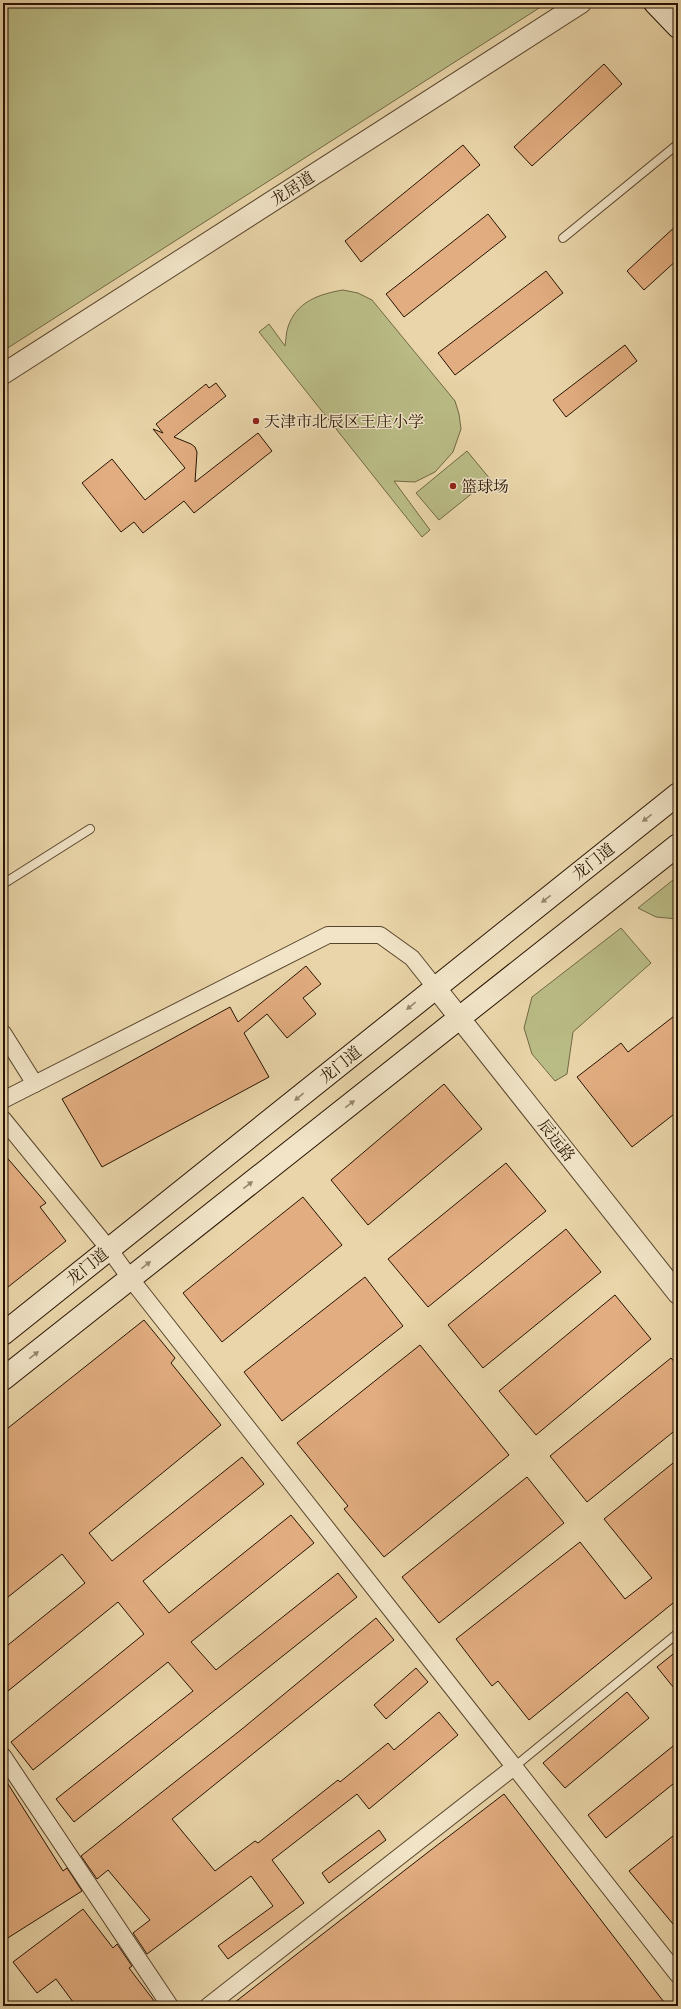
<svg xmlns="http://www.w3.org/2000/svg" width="681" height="2009" viewBox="0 0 681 2009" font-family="'Gentium Book Plus','Noto Serif SC',serif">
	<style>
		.green { fill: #babc86; stroke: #716844 }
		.building { fill: #e2ad80; stroke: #281302 }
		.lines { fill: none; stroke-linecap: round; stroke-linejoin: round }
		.service-casing { stroke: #58442c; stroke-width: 10 }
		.minor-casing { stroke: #58442c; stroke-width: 18 }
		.tertiary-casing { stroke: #58442c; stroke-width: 22 }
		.secondary-casing { stroke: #281302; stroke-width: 24 }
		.service { stroke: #f1e4c7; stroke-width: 8 }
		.minor { stroke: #f1e4c7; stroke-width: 16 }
		.tertiary { stroke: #f1e4c7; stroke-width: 20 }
		.secondary { stroke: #f1e4c7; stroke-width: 22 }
		.oneway { fill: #97866e }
		.poi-dot { fill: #8f2418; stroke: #f1e4c7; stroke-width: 1.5 }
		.labels { text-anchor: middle; stroke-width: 3; stroke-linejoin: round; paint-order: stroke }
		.street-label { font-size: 16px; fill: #281302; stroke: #f1e4c7 }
		.poi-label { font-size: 16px; fill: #281302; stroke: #f1e4c7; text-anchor: start }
	</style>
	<rect width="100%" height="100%" fill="#e9d5a9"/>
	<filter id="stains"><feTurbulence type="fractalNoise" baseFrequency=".005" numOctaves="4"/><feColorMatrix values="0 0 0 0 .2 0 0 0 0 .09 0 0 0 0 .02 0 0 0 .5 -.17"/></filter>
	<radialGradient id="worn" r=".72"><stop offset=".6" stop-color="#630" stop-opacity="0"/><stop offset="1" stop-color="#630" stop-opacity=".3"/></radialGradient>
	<g class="green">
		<path d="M3,3H547L3,351Z"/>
		<path d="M343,290L358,293L372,300L455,401L459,414L461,429L453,452L435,472L415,482L394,481L430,530L422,537L259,332L269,324L285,346C286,340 286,333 288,327C296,302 319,294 343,290Z"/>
		<path d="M467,451L490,479L439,520L416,493Z"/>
		<path d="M678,876V919L656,917L638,908Z"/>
		<path d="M621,928L651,963L573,1032L567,1074L555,1081L532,1054L524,1028L532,997Z"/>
	</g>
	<g class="building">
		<path d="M604,64L622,84L532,166L514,147Z"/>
		<path d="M463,145L480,165L361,262L345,241Z"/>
		<path d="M488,214L506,237L404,317L386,294Z"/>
		<path d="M678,224V259L644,290L627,271Z"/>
		<path d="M546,271L563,293L455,375L438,353Z"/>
		<path d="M625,345L637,361L566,417L553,400Z"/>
		<path d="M216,383L226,396L174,437L191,444L195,447L197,452L195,482L258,433L272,451L194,513L184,501L143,533L134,522L121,532L82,483L112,459L145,500L185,468L153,429L163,433L156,424L206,384L209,388Z"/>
		<path d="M306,966L321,984L303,998L316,1014L287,1038L267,1014L244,1033L269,1077L102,1167L62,1099L230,1007L238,1022Z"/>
		<path d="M678,1013V1111L632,1147L577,1077L621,1043L628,1052Z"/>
		<path d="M444,1084L482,1129L368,1225L331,1180Z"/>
		<path d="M3,1153L46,1203L40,1207L66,1241L3,1291Z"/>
		<path d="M506,1163L546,1211L428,1307L388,1259Z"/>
		<path d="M303,1197L342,1245L222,1342L183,1293Z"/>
		<path d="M566,1229L601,1272L483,1368L448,1325Z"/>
		<path d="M365,1277L403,1326L282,1421L244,1372Z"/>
		<path d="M615,1295L651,1339L536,1435L499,1391Z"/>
		<path d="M144,1320L175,1358L171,1363L221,1425L89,1533L112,1561L242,1457L264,1484L143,1581L169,1613L291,1515L314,1543L191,1642L216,1670L338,1573L357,1597L74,1822L56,1799L193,1691L168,1662L33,1770L11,1742L144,1634L118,1602L3,1695V1649L85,1583L62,1554L3,1601V1432Z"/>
		<path d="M420,1345L509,1455L384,1557L344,1509L348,1506L297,1443Z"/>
		<path d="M671,1358L678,1366V1428L587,1502L550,1456Z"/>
		<path d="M678,1459V1599L529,1720L498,1681L492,1686L456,1639L580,1542L625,1599L652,1578L604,1519Z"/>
		<path d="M527,1477L564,1523L439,1623L402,1577Z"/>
		<path d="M376,1618L394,1640L172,1819L215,1871L255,1841L258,1843L338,1780L340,1782L388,1743L394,1750L439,1712L458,1735L369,1809L357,1794L272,1860L304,1903L228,1959L218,1946L273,1906L251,1876L147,1954L133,1933L150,1920L108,1870L97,1879L81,1856L242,1729Z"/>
		<path d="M678,1650V1693L657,1667Z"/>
		<path d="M416,1668L428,1682L386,1719L374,1705Z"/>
		<path d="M627,1692L649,1718L565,1788L543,1763Z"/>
		<path d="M678,1742V1780L606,1838L588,1815Z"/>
		<path d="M3,1776L63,1871L67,1868L82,1891L3,1941Z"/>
		<path d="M504,1794L667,2006H230L427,1853Z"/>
		<path d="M379,1830L386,1840L329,1883L322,1873Z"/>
		<path d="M678,1832V1930L629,1871Z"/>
		<path d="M83,1909L113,1948L117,1944L132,1966L129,1968L158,2006H76L56,1979L37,1993L13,1962Z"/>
	</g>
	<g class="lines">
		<defs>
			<g id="service">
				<path d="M563,238L678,144"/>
				<path d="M3,884L90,829"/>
				<path d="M514,1767L678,1633"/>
			</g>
			<g id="minor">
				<path d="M3,1033L35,1084"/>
				<path d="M3,1100L328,935H380L412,958L435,987"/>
				<path d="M3,1119L109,1249L130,1278L678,1975"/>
				<path d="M3,1756L170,2006"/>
				<path d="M208,2006L514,1767"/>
			</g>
			<g id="tertiary">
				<path d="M3,374L581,3"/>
				<path d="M435,987L678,1294"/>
			</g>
			<g id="secondary">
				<path d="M655,3L678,27"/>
				<path d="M3,1334L678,794"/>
				<path d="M3,1379L678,845"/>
			</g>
		</defs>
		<use href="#service" class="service-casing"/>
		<use href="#minor" class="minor-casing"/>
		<use href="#tertiary" class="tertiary-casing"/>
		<use href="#secondary" class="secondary-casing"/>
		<use href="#service" class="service"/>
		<use href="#minor" class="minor"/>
		<use href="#tertiary" class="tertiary"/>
		<use href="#secondary" class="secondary"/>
	</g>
	<defs><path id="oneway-solid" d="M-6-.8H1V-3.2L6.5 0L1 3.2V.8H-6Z"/></defs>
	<g class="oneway">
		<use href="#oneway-solid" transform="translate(647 818) rotate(142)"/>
		<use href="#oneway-solid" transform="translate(546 899) rotate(142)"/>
		<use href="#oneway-solid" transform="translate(411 1006) rotate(141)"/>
		<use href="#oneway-solid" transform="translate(299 1097) rotate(141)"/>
		<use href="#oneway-solid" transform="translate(350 1104) rotate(-38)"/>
		<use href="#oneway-solid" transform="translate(248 1185) rotate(-38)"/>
		<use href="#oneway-solid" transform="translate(146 1265) rotate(-38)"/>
		<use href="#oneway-solid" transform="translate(34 1355) rotate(-38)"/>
	</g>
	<g class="poi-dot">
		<circle cx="256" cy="421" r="4"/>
		<circle cx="453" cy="486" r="4"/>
	</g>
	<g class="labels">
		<g class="street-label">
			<text transform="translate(292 188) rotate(-33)" y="6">龙居道</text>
			<text transform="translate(593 861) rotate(-38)" y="6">龙门道</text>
			<text transform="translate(340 1064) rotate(-39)" y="6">龙门道</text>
			<text transform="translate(557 1140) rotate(52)" y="6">辰远路</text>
			<text transform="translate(87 1266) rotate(-39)" y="6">龙门道</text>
		</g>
		<g class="poi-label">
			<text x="264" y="427">天津市北辰区王庄小学</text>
			<text x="461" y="492">篮球场</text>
		</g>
	</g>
	<rect width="681" height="2009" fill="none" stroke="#e9d5a9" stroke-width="16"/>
	<rect x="4" y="4" width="673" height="2001" fill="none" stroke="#281302" stroke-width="2"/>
	<rect x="8" y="8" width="665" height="1993" fill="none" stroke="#281302"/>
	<rect width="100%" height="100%" filter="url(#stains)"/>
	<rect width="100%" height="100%" fill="url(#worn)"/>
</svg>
